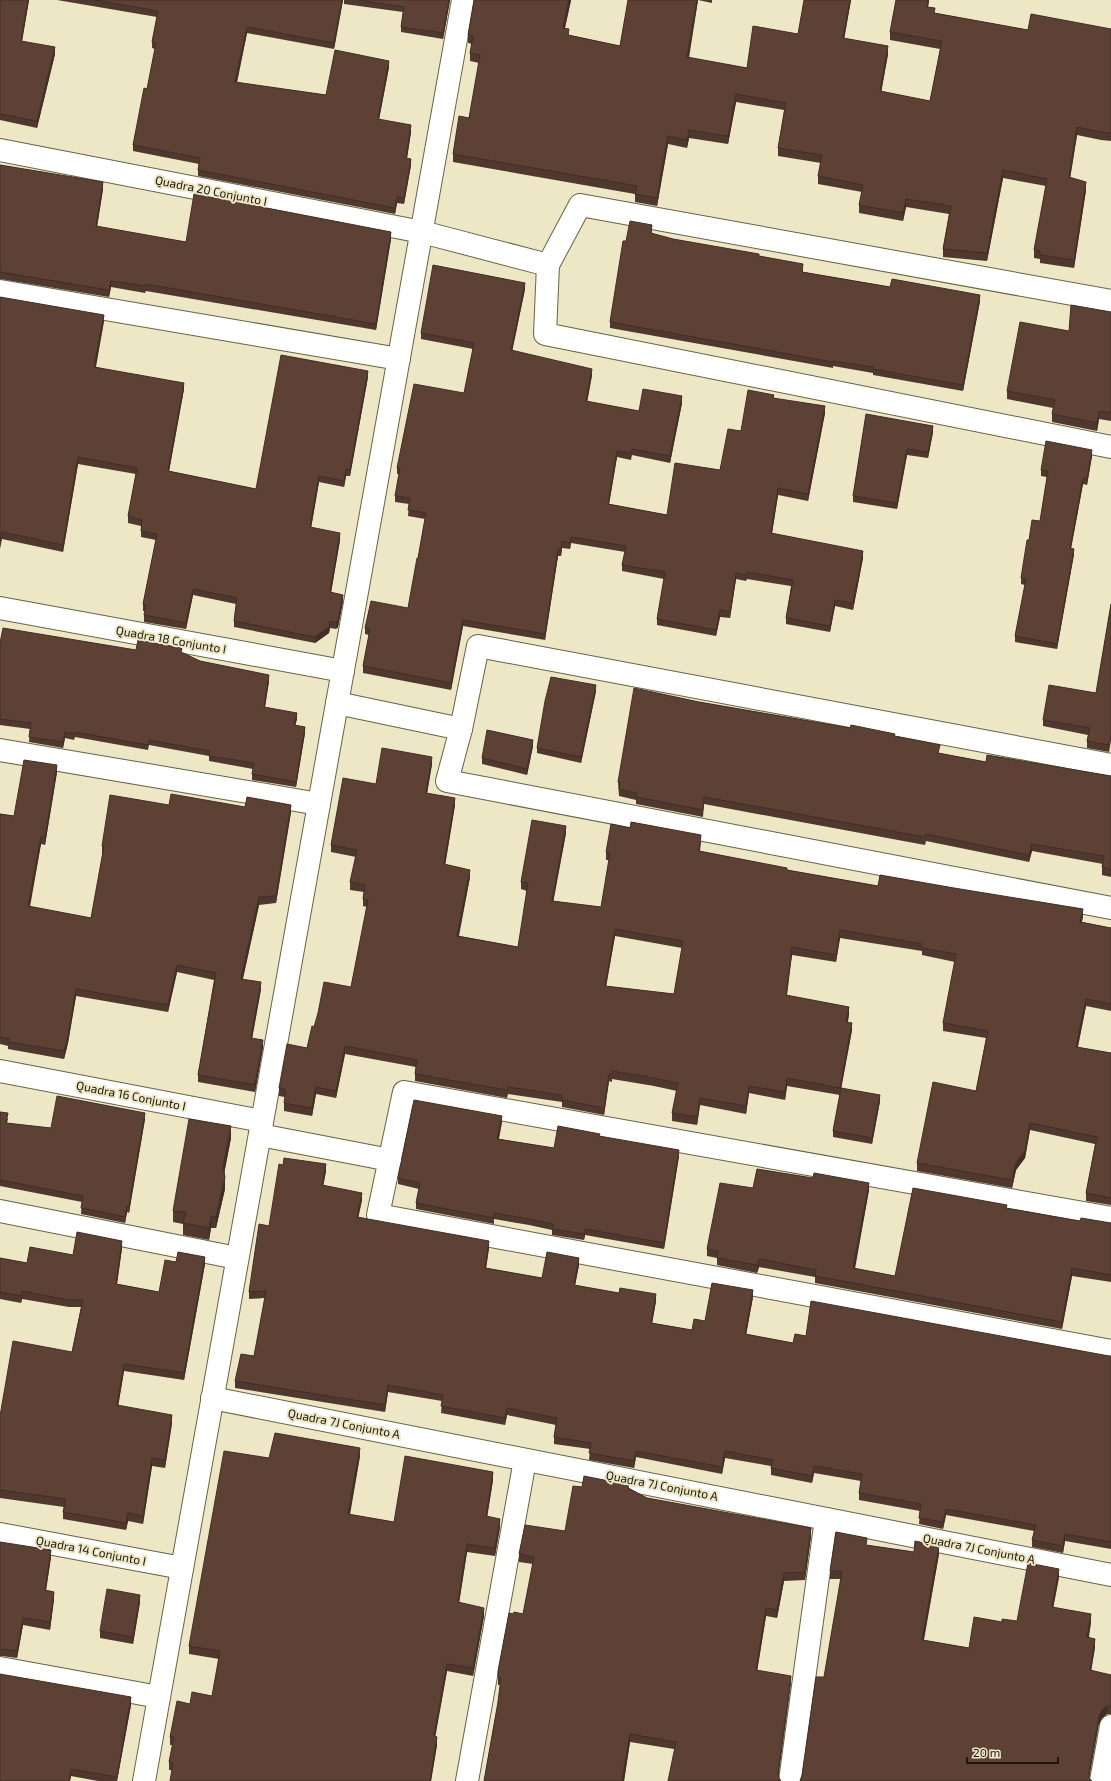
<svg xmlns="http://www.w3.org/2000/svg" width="1111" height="1781" viewBox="0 0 1111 1781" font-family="'Exo 2',sans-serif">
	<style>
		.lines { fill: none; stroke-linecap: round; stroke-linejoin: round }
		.minor-casing { stroke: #686245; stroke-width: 24 }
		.minor { stroke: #fff; stroke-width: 22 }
		.wall { fill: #50382e; fill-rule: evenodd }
		.shaded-wall { fill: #412e25 }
		.building { fill: #5d4135; stroke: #412e25; fill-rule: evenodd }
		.labels { text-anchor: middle; stroke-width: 4; stroke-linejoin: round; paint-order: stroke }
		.street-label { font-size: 12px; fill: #1b180c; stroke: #eee7c6 }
	</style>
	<rect width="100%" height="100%" fill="#eee7c6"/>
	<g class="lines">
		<defs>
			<g id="minor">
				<path d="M0,150L422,232L548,265"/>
				<path d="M0,291L399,359"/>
				<path d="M1111,301L580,205L548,265L545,334L1111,447"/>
				<path d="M0,608L343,671"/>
				<path d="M337,703L461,729"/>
				<path d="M0,750L319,804"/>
				<path d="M1111,765L478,646L461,729L447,781L1111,908"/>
				<path d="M0,1071L262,1121"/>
				<path d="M260,1135L390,1160"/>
				<path d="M0,1211L237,1258"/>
				<path d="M1111,1218L404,1092L378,1215L1111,1351"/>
				<path d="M212,1398L1111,1575"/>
				<path d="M0,1534L182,1568"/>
				<path d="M0,1668L159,1697"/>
				<path d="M144,1781L463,0"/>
				<path d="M467,1781L525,1460"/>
				<path d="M790,1781L826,1519"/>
				<path d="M1101,1781L1111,1726"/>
			</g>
		</defs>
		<use href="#minor" class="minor-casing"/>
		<use href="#minor" class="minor"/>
	</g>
	<g class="wall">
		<path d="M0,0H29L22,41L55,54L37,128L0,120Z"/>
		<path d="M57,0H343L334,49L247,33L237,83L326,95L389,67L379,119L411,132L407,158L411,165L404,204L397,203L395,214L198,176V170L199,164L133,151V145L147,89L155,49L152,48V42L157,17Z"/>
		<path d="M344,0H450L443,39L401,32V27L403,12L344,4Z"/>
		<path d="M474,0H571L565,28L569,35L620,46L628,0H712V3L698,0L689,58L747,68L851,0L844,38L888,54L881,92L930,101L940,49L890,40V32L896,0H929L928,7L935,13L1028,30L1111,29V141L1101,140L1077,135L1070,178L1086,190L1074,268L1040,263V259L1034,258V250L1046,186L1003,178L987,261L943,257V249L949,214L906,207L903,221L859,213V205L862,192L818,184V176L821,163L778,156V148L784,110L736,102L728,144L689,138L687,148L668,144L657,206L635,202V194L453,162V154L469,118L479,63L470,61V53L472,44L468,43V35Z"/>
		<path d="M0,165L103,189L97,227L186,242L391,239L376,330L146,291L145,293L111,287L109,297L0,279Z"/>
		<path d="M652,231V234L673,239L759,256L803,270V272L890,287L980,301L963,391L873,375V373L833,366V368L610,328V322L626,241Z"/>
		<path d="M525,289L512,351L592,375L587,402L639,411L682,403L670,463L632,455L631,460L617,457L609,504L667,515L720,470L741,431L774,398L825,413L808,501L778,495L772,533L863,558L853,610L835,606L830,632L786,624V618L791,586L747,579L746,581L736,579L730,618L720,617L716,636L657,625V619L664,579L622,571V565L625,552L571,543L570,549L562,548L561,556H558L545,640L463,626L451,690L363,673V666L369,635L365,634V628L408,608L418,558L425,519L408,516L409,504L395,502V496L399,474H397V468L464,393L473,349L421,339V333Z"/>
		<path d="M0,297L104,321L96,367L184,389L169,471L256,489L368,377L350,476H346L344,487L319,482L311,528L340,540L331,592L343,601L338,627L336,629L330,628L329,633L315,643L234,627V621L236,604L193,595L186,629L144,622V615L145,611H143V604L156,540L141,537V526L128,523V516L136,474L78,464L63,552L2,539Z"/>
		<path d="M1111,312V421L1099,419L1097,431L1052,422V414L1053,408L1007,399V391L1069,331Z"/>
		<path d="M866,414L933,432L928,458L907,455L897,509L853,502V496Z"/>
		<path d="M1092,456L1087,485L1083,484L1071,548L1074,554L1057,649L1015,642V636L1025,585L1021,584V578L1029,540L1040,521L1047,477L1041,476V470Z"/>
		<path d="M1111,604L1109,752L1087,748V741L1088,735L1043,726V720L1096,693Z"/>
		<path d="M0,643L182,653L200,661L269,681L265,707L297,719L295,725L305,733L296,787L252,780V774L253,769L209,761V756L149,745L148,750L75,737L74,740L65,738L63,748L29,742L30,729L0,725Z"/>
		<path d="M596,691L581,763L537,753V748Z"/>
		<path d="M699,702L895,737L939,753L986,762L1111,776V877L1102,875V867L1103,864L1032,851L1029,862L926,841L925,845L704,804L703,817L636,804V800L619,796L618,782Z"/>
		<path d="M533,746L527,775L482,764V758Z"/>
		<path d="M432,764L427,793L455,805L445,865L470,877L459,936L518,947L527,891L521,889V882L566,833L553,901L601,907L609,860H606V852L701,842L700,851L787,870L878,886L1083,916L1082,922L1111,928V1011L1086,1006L1078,1047L1111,1053V1205L1086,1201V1193L1095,1144L1030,1130L1025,1158L1016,1170L1012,1188L917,1171V1163L976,1091L986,1038L943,1031V1023L955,962L922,955V951L840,938L836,962L792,955L786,995L849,1014L848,1022L852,1030L841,1088L880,1101L872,1144L833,1137V1131L840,1095L787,1086L785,1100L749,1093L746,1114L700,1105L697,1125L672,1121V1113L677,1091L654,1086L612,1079V1082L609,1081L604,1115L562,1107V1102L508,1094L507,1098L415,1081V1074L416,1067L345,1054L336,1098L316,1094L312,1116L284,1111V1103L285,1097L279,1096V1088L307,1048L314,1027L351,987L367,907L363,906V899L364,892L350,890V882L356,857L331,852V845L376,784ZM615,936L682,948L674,994L606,986Z"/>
		<path d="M57,772L45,845L41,844L30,907L91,918L103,853H102V846L169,805L245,807L291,812L276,903L259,905L243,979L261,989L252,1038L263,1047L255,1092L198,1082V1075L214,980L177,972L168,1012L76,996L68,1043L64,1059L8,1049V1046L0,1044V814L14,816Z"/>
		<path d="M0,1112L8,1119L7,1123L51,1128L145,1119L131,1200L129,1213L127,1212L125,1223L81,1214L82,1202L0,1186Z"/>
		<path d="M502,1122L499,1139L554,1148L600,1136L679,1156L664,1249L585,1235L584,1240L552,1235V1230L529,1225L494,1219V1224L416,1209V1203L419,1189L398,1184V1178Z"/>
		<path d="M231,1138L224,1174L225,1189L216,1228H211L209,1240L183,1235V1224L173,1222V1211Z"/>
		<path d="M326,1171L323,1186L362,1200L358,1217L489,1248L486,1268L542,1278L579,1265L575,1285L656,1301L652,1323L692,1330L705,1321L753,1297L746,1334L793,1343L806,1336L1111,1356V1549L1065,1541L1063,1553L1032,1547V1540L1034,1531L946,1515L943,1529L919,1524L920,1511L859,1500V1493L861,1481L814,1473L812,1483L771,1475V1466L725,1458L722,1474L636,1457L634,1468L589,1460L590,1449L554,1444V1437L556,1425L507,1415L505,1425L441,1413L442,1401L388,1392L385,1412L235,1388V1381L254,1356L265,1298L249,1299V1292L269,1226Z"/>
		<path d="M753,1188L869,1190L855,1269L895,1276L1007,1208L1080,1221L1111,1223V1282L1072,1276L1062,1329L815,1283V1277L759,1267L757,1273L717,1265V1258L707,1256V1249Z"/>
		<path d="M122,1248L117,1284L159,1292L176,1262L205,1264L184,1380L124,1371L118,1406L172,1423L165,1468L152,1466L143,1524L128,1521L126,1530L63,1519V1512L64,1507L0,1498V1416L72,1352L81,1307H69L22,1299L21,1303L0,1299V1258L27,1263L73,1255Z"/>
		<path d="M360,1456L350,1515L394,1522L493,1480L487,1517L500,1527L495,1556L467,1552L459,1602L484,1616L473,1676L447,1671L435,1736L437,1745L431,1781L169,1770V1762L173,1745H170V1737L190,1704L212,1696L219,1659L189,1654V1646L269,1458Z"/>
		<path d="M582,1487L629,1488L647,1498L811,1536L805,1580L784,1581L777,1618L766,1616L757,1671L791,1684L674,1749L630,1742L624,1781H484L498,1702L500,1685H498V1671L513,1614H523L533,1564L519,1562V1554L565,1531Z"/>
		<path d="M0,1542L51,1557L46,1590L54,1599L50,1630L23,1625L17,1658L2,1656H0Z"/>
		<path d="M867,1545L914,1552L939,1554L924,1640L969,1648L1002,1622L1017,1621L1059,1577L1053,1607L1091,1622L1089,1637L1095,1647L1091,1671L1111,1675V1714H1107L1102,1718L1099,1724L802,1775L824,1677L841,1579H830V1571Z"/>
		<path d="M140,1602L133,1644L100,1638V1631Z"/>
		<path d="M131,1705L117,1781H98L71,1776L70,1781H0Z"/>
	</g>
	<g class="shaded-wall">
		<path d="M28,0H29L21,47V41Z"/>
		<path d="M342,0H343L334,49V43Z"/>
		<path d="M449,0H450L443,39V33Z"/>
		<path d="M569,0H571L563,36V28Z"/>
		<path d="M697,0H698L687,65V57Z"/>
		<path d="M850,0H851L843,46V38Z"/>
		<path d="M928,0H929L927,15V7Z"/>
		<path d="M247,27V33L235,89V82Z"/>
		<path d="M888,46V54L880,99V91Z"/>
		<path d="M55,47V54L37,128V121Z"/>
		<path d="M389,61V67L378,125V119Z"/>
		<path d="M736,94V102L728,144V136Z"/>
		<path d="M411,125V132L406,164V158Z"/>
		<path d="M1077,127V135L1069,185V177Z"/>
		<path d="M689,130V138L687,148V140Z"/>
		<path d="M668,136V144L657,206V198Z"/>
		<path d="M411,159V165L404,204V198Z"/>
		<path d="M1003,170V178L987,261V253Z"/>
		<path d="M103,182V189L96,233V226Z"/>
		<path d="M1086,182V190L1074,268V260Z"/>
		<path d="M397,197V203L395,214V208Z"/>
		<path d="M906,199V207L903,221V213Z"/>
		<path d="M391,232V239L376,330V324Z"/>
		<path d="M111,281V287L109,297V290Z"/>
		<path d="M525,283V289L511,357V350Z"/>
		<path d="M980,295V301L963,391V385Z"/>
		<path d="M104,315V321L94,374V367Z"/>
		<path d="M592,369V375L586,408V401Z"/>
		<path d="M368,371V377L350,476V470Z"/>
		<path d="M184,383V389L168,477V471Z"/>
		<path d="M682,396V403L670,463V456Z"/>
		<path d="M825,406V413L808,501V494Z"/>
		<path d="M1099,411V419L1097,431V423Z"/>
		<path d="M933,426V432L928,458V452Z"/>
		<path d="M907,449V455L897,509V503Z"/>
		<path d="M1092,450V456L1087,485V479Z"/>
		<path d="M617,451V457L608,510V504Z"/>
		<path d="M78,457V464L63,552V545Z"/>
		<path d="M346,469V476L344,487V481Z"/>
		<path d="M319,476V482L310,534V527Z"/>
		<path d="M1083,478V484L1070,554V548Z"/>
		<path d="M778,488V495L771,540V533Z"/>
		<path d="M2,532V539L0,549V543Z"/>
		<path d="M340,533V540L330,599V592Z"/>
		<path d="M571,537V543L570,549V543Z"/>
		<path d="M562,541V548L561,556V549Z"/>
		<path d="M1074,549V554L1057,649V644Z"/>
		<path d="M558,550V556L545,640V634Z"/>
		<path d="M863,551V558L853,610V603Z"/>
		<path d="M736,573V579L730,618V612Z"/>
		<path d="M193,589V595L186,629V623Z"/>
		<path d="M343,595V601L338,627L336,629V622Z"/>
		<path d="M835,600V606L830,632V626Z"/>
		<path d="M720,610V617L716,636V630Z"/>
		<path d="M463,620V626L451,690V683Z"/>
		<path d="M330,621V628L329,633L315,643V637Z"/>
		<path d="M269,675V681L264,713V707Z"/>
		<path d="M596,685V691L581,763V757Z"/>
		<path d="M297,713V719L294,730V725Z"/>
		<path d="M305,727V733L296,787V782Z"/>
		<path d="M65,732V738L63,748V742Z"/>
		<path d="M1111,733V740L1109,752V745Z"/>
		<path d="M533,740V746L527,775V769Z"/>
		<path d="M432,757V764L426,800V793Z"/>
		<path d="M57,765V772L45,845V837Z"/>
		<path d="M455,798V805L444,872V864Z"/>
		<path d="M291,805V812L276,903V896Z"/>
		<path d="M566,826V833L552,909V901Z"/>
		<path d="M41,837V844L28,914V906Z"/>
		<path d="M1032,844V851L1029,862V855Z"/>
		<path d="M470,870V877L457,943V936Z"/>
		<path d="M259,897V905L241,986V979Z"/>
		<path d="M1083,909V916L1080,930V922Z"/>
		<path d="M615,929V936L605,993V986Z"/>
		<path d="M840,930V938L836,962V955Z"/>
		<path d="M792,947V955L786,1003V995Z"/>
		<path d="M177,965V972L168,1012V1005Z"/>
		<path d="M261,982V989L251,1045V1038Z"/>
		<path d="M76,989V996L68,1043L64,1059V1051Z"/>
		<path d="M1086,999V1006L1076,1054V1047Z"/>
		<path d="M849,1007V1014L846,1029V1022Z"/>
		<path d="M852,1023V1030L840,1095V1088Z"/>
		<path d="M263,1040V1047L255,1092V1085Z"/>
		<path d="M345,1046V1054L336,1098V1091Z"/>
		<path d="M609,1074V1081L604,1115V1108Z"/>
		<path d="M787,1078V1086L785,1100V1092Z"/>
		<path d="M749,1086V1093L746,1114V1106Z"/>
		<path d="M316,1087V1094L312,1116V1108Z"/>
		<path d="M880,1095V1101L872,1144V1138Z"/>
		<path d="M700,1098V1105L697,1125V1117Z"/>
		<path d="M145,1113V1119L129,1213V1207Z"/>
		<path d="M502,1116V1122L497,1145V1139Z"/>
		<path d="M1030,1123V1130L1025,1158L1016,1170L1012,1188V1180L1016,1163Z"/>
		<path d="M231,1126V1138L223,1179V1167Z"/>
		<path d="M679,1150V1156L664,1249V1243Z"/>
		<path d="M326,1164V1171L322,1192V1185Z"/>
		<path d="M225,1177V1189L216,1228V1217Z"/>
		<path d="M869,1183V1190L853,1276V1268Z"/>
		<path d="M362,1193V1200L357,1224V1217Z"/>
		<path d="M127,1206V1212L125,1223V1217Z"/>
		<path d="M211,1216V1228L209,1240V1228Z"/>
		<path d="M585,1229V1235L584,1240V1234Z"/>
		<path d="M122,1241V1248L116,1291V1284Z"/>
		<path d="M489,1241V1248L485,1275V1268Z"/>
		<path d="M205,1257V1264L184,1380V1373Z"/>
		<path d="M579,1258V1265L574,1291V1285Z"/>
		<path d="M759,1259V1267L757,1273V1265Z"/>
		<path d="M1072,1268V1276L1062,1329V1322Z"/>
		<path d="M753,1290V1297L745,1341V1334Z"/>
		<path d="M22,1291V1299L21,1303V1296Z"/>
		<path d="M656,1294V1301L651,1330V1323Z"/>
		<path d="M124,1364V1371L117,1413V1405Z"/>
		<path d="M388,1385V1392L385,1412V1405Z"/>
		<path d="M507,1408V1415L505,1425V1418Z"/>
		<path d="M172,1415V1423L165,1468V1460Z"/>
		<path d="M360,1448V1456L348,1522V1514Z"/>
		<path d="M636,1451V1457L634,1468V1461Z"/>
		<path d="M725,1451V1458L722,1474V1467Z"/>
		<path d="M152,1458V1466L143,1524V1516Z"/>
		<path d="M814,1466V1473L812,1483V1476Z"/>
		<path d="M493,1472V1480L486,1524V1516Z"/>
		<path d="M946,1509V1515L943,1529V1522Z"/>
		<path d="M128,1513V1521L126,1530V1523Z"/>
		<path d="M500,1519V1527L495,1556V1548Z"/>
		<path d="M811,1528V1536L805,1580V1572Z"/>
		<path d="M1065,1534V1541L1063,1553V1546Z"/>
		<path d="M467,1544V1552L458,1610V1602Z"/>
		<path d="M939,1546V1554L922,1648V1640Z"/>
		<path d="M51,1550V1557L45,1597V1590Z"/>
		<path d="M1059,1569V1577L1052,1615V1607Z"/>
		<path d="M784,1573V1581L777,1618V1610Z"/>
		<path d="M54,1592V1599L50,1630V1622Z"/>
		<path d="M140,1595V1602L133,1644V1637Z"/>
		<path d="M484,1608V1616L473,1676V1668Z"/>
		<path d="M766,1608V1616L756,1678V1670Z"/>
		<path d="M1091,1614V1622L1087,1645V1637Z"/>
		<path d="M23,1618V1625L17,1658V1651Z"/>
		<path d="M1095,1639V1647L1090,1678V1670Z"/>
		<path d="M447,1664V1671L434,1744V1736Z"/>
		<path d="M791,1676V1684L778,1780V1772Z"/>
		<path d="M131,1697V1705L117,1781V1777Z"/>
		<path d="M1107,1706V1714L1102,1718L1099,1724L1089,1779V1771L1099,1716L1102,1710Z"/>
		<path d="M630,1734V1742L624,1781H622Z"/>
		<path d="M437,1737V1745L431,1781H430Z"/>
		<path d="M71,1769V1776L70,1781H69Z"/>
	</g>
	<g class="building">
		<path d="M0,0H28L21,41L55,47L37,121L0,114Z"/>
		<path d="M94,0H342L334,43L247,27L235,82L326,95L335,50L389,61L378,119L411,125L406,158L411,159L404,198L397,197L395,208L198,170L200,158L133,145L144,88L147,89L156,43L152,42L158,11Z"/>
		<path d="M358,0H449L443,33L401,27L404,7Z"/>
		<path d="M474,0H569L563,28L569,29L568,35L620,46L628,0H697L687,57L747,68L753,26L798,34L804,0H850L843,38L888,46L880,91L930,101L942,41L890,32L896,0H928L927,7L935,8L934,13L1028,30L1031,14L1111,29V133L1101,132L1077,127L1069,177L1086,182L1074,260L1040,255V251L1034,250L1047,179L1003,170L987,253L943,249L951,206L906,199L903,213L859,205L863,185L818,176L822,155L778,148L786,103L736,94L728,136L689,130L687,140L668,136L657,198L635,194L637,186L453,154L459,116L469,118L480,55L470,53L473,36L468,35Z"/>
		<path d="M0,165L103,182L96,226L186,242L194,194L391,232L376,324L146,284L145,286L111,281L109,290L0,272Z"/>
		<path d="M630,221L652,225L651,233L673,239L759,254V256L803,264L802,272L890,287L892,279L980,295L963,385L873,369V367L833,361V362L610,322L623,241H626Z"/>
		<path d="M433,265L525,283L511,350L592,369L586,401L639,411L643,389L682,396L670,456L632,449L631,453L617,451L608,504L667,515L675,463L720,470L728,429L741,431L748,390L774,395L773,398L825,406L808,494L778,488L771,533L863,551L853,603L835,600L830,626L786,618L793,580L747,572L746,575L736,573L730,612L720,610L716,630L657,619L665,572L622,565L626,546L571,537L570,543L562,541L561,549L558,550L545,634L463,620L451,683L363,666L370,629L365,628L371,601L408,608L417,558H418L426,513L408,510L410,498L395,496L400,468H397L414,384L464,393L474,343L421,333Z"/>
		<path d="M0,297L104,315L94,367L184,383L168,471L256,489L281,355L368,371L350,470L346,469L344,481L319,476L310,527L340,533L330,592L343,595L338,620L336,622L330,621L329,627L315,637L234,621L237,598L193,589L186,623L144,615L146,605L143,604L157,534L141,531L142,520L128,516L137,468L78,457L63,545L2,532L0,543Z"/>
		<path d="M1071,305L1111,312V413L1099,411L1097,423L1052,414L1055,400L1007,391L1020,322L1069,331Z"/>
		<path d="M866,414L933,426L928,452L907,449L897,503L853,496Z"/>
		<path d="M1046,441L1092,450L1087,479L1083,478L1070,548L1074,549L1057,644L1015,636L1026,579L1021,578L1027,540H1029L1032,520L1040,521L1048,471L1041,470Z"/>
		<path d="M1111,604V733L1109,745L1087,741L1090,728L1043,720L1049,685L1096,693Z"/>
		<path d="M3,628L136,650L138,640L182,648L181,652L200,661L269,675L264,707L297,713L294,725L305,727L296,782L252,774L254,763L209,756L210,751L149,740L148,745L75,732L74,734L65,732L63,742L29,737L31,723L0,719V643Z"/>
		<path d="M551,677L596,685L581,757L537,748L545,701Z"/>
		<path d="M634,688L699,702L850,728L851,725L895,734L894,736L940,745L938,753L986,762L987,755L1111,776V870L1102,867L1104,856L1032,844L1029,855L926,834L925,837L704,797L703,810L636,797L637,793L619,789L620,782H618Z"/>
		<path d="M487,730L533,740L527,769L482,758Z"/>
		<path d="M382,748L432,757L426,793L455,798L444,864L470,870L457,936L518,947L528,883L521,882L532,820L566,826L552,901L601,907L610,853L606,852L611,824L630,828L631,822L701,835L699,851L787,868V870L878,886L880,875L954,888L1083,909L1080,922L1111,928V1004L1086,999L1076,1047L1111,1053V1198L1086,1193L1097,1137L1030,1123L1025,1151L1016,1163L1012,1180L917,1163L933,1082L976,1091L988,1031L943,1023L956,954L922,948V944L840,930L836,955L792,947L786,995L849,1007L846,1022L852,1023L840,1088L787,1078L785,1092L749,1086L746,1106L700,1098L697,1117L672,1113L678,1083L654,1078L612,1071V1074H609L604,1108L562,1100V1095L508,1087L507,1090L415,1074L417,1060L345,1046L336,1091L316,1087L312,1108L284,1103L286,1090L279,1088L287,1044L307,1048L312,1026L314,1027L318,1013L324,982L351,987L368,900L363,899L365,885L350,882L357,850L331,845L343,778L376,784ZM615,929L683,941L674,994L605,986Z"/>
		<path d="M24,760L57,765L45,837H41L28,906L91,918L104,846H102L110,795L169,805L171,794L245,807L247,797L291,805L276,896L259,897L241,979L261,982L251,1038L263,1040L255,1085L198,1075L216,973L177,965L168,1005L76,989L68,1036L64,1051L8,1042L9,1039L0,1037V814L14,816Z"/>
		<path d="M841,1088L880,1095L872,1138L833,1131Z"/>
		<path d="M57,1096L145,1113L131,1194L129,1207L127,1206L125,1217L81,1208L83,1196L0,1180V1112L8,1113L6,1123L51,1128Z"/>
		<path d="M414,1100L502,1116L497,1139L554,1148L558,1126L600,1134L599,1136L679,1150L664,1243L585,1229L584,1234L552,1229L553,1224L529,1219L494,1213V1218L416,1203L420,1183L398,1178Z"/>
		<path d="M189,1119L231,1126L223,1167L225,1177L216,1217L211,1216L209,1228L183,1223L186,1212L173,1211Z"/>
		<path d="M284,1158L326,1164L322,1185L362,1193L357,1217L489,1241L485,1268L542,1278L547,1252L579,1258L574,1285L619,1293L620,1288L656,1294L651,1323L692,1330L694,1319L705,1321L712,1283L753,1290L745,1334L793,1343L795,1334L806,1336L811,1301L1109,1356H1111V1542L1065,1534L1063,1546L1032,1540L1036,1525L946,1509L943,1522L919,1518L921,1504L859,1493L862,1474L814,1466L812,1476L771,1468L773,1460L725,1451L722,1467L636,1451L634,1461L589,1453L591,1443L554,1437L557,1418L507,1408L505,1418L441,1406L443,1395L388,1385L385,1405L235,1381L241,1354L254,1356L266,1291L249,1292L259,1224L269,1226L279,1164L283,1165Z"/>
		<path d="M757,1169L813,1178L814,1173L869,1183L853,1268L895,1276L913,1188L1007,1205L1006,1208L1080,1221L1081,1218L1111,1223V1275L1072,1268L1062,1322L815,1276L816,1270L759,1259L757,1265L717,1258L718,1251L707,1249L720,1183L753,1188Z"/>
		<path d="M77,1232L122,1241L116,1284L159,1292L165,1260L176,1262L178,1252L205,1257L184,1373L124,1364L117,1405L172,1415L165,1460L152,1458L143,1516L128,1513L126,1523L63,1512L66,1499L0,1490V1416L13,1341L72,1352L83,1300H69L22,1291L21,1296L0,1292V1258L27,1263L30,1247L73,1255Z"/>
		<path d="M275,1433L360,1448L348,1514L394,1522L405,1456L493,1472L486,1516L500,1519L495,1548L467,1544L458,1602L484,1608L473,1668L447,1664L434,1736L437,1737L430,1781H431H170L173,1763L169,1762L174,1737H170L177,1701L190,1704L192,1692L212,1696L220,1651L189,1646L224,1451L269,1458Z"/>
		<path d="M584,1476L629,1485L628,1488L647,1498L811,1528L805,1572L784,1573L777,1610L766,1608L756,1670L791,1676L778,1772L779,1778L781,1781H668L676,1742L630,1734L622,1781H484L498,1702L501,1678L498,1677V1671L509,1613L513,1614L514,1612L523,1614L534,1557L519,1554L525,1525L565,1531L573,1486L582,1487Z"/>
		<path d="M836,1532L867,1538L866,1545L914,1552L915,1541L939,1546L922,1640L969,1648L974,1617L1002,1622V1619L1017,1621L1028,1563L1059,1569L1052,1607L1091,1614L1087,1637L1095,1639L1090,1670L1111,1675V1706H1107L1102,1710L1099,1716L1089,1771V1778L1092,1781H800L802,1775L816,1677H824L842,1571H830Z"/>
		<path d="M0,1542L51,1550L45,1590L54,1592L50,1622L23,1618L17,1651L2,1649H0Z"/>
		<path d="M107,1589L140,1595L133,1637L100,1631Z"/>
		<path d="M0,1674L131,1697L117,1777L71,1769L69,1781H0Z"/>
	</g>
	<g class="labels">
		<g class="street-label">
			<text transform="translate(211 191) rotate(11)" y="4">Quadra 20 Conjunto I</text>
			<text transform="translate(171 640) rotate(10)" y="4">Quadra 18 Conjunto I</text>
			<text transform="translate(131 1096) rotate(11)" y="4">Quadra 16 Conjunto I</text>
			<text transform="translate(344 1424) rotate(11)" y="4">Quadra 7J Conjunto A</text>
			<text transform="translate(662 1486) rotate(11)" y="4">Quadra 7J Conjunto A</text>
			<text transform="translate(979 1549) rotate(11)" y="4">Quadra 7J Conjunto A</text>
			<text transform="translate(91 1551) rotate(11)" y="4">Quadra 14 Conjunto I</text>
		</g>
	</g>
	<path d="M967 1757v6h91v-6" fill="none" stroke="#1b180c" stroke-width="2"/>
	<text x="973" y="1757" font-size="12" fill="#1b180c" stroke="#eee7c6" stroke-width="3" paint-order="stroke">20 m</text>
</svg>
